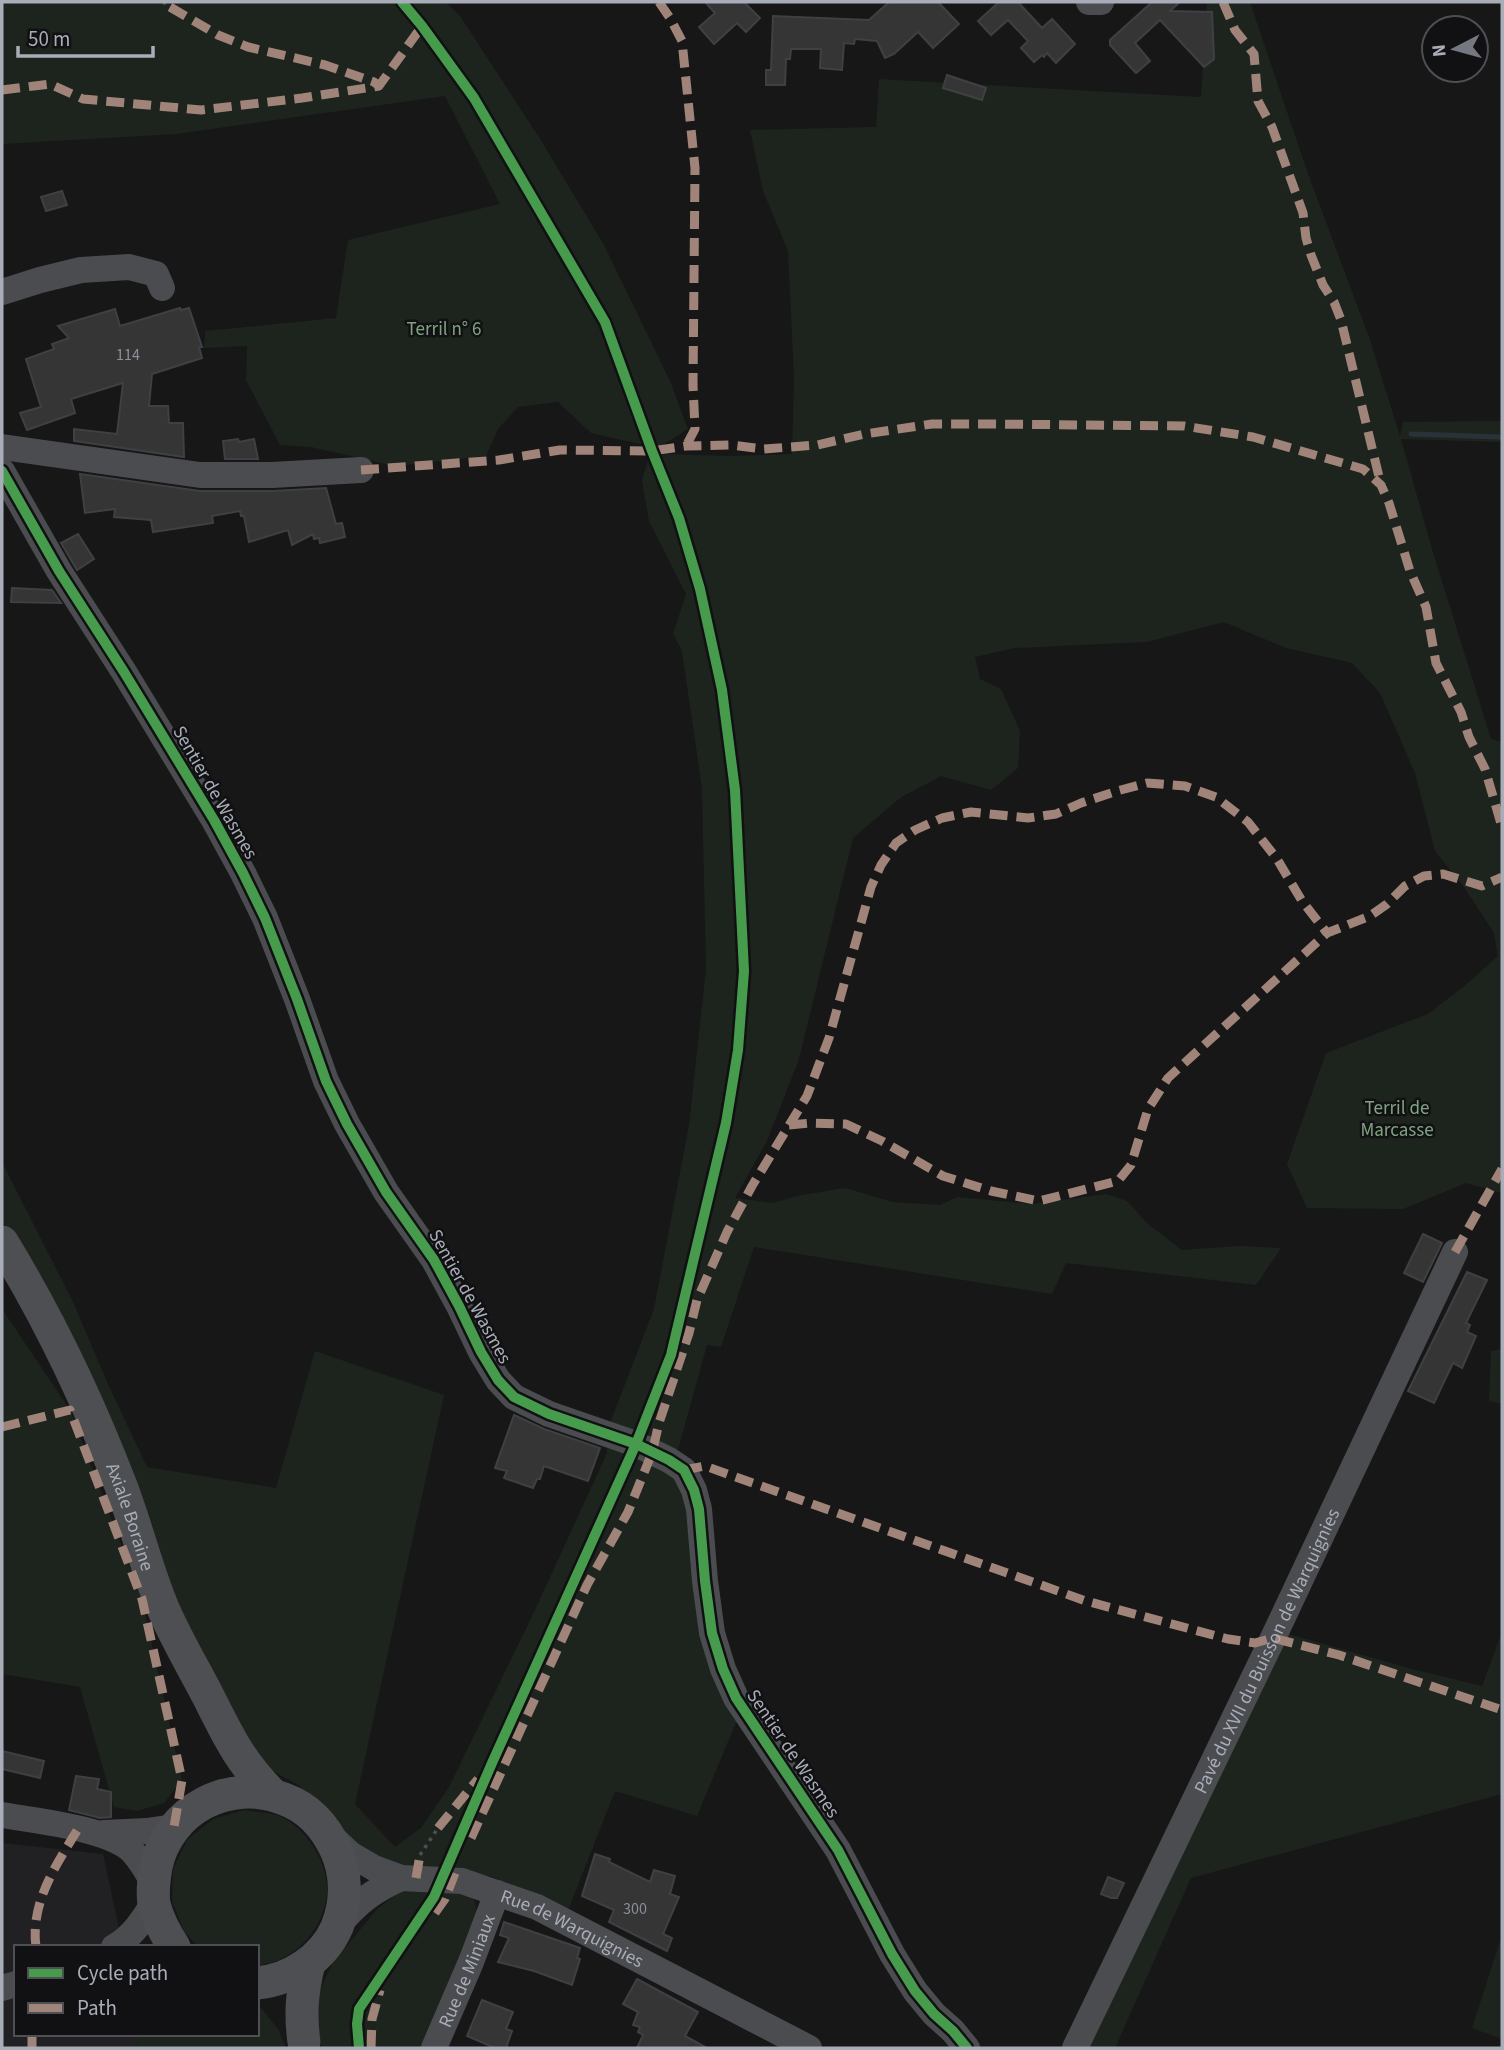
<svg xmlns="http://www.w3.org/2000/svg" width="1504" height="2050" viewBox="0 0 1504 2050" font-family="'Source Sans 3',sans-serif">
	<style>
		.built { fill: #212123 }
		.green { fill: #1d241e }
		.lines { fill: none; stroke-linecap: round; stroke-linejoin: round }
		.stream { stroke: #2a3239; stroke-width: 5 }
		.building { fill: #353536; stroke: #3f4043; stroke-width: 2 }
		.path { stroke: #4d4e52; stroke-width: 3.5; stroke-dasharray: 3.5 5; stroke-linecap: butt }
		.minor { stroke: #4b4c50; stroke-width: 26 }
		.major { stroke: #4d4f52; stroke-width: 33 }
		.quiet { stroke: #a18479; stroke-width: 9; stroke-dasharray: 18 9; stroke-linecap: butt }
		.cycleway-casing { stroke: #111113; stroke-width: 15 }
		.cycleway { stroke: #469c4c; stroke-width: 10 }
		.labels { text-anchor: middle; stroke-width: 5; stroke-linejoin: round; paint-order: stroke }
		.number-label { font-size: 16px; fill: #8b8f98 }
		.park-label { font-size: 19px; fill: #7fa381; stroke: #111113 }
		.street-label { font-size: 19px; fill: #a8adb8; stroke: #111113 }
	</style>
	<rect width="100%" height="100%" fill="#171717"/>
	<path class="built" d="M2,1843L103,1854L123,1947H16V2034H134L140,2048H2Z"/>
	<g class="green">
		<path d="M2,2H445L460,16L542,142L604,245L670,381L688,429L658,448L591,433L558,402L518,407L498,429L486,456L395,466L311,447L280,445L246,380L247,346L204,348L205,331L336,318L348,240L500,204L445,96L176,134L2,144Z"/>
		<path d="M1207,2H1250L1307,171L1369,337L1400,436L1403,422L1502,421V442L1401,439L1432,549L1491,739L1502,742V1193L1466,1183L1403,1209L1307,1208L1287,1164L1326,1053L1428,1014L1468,983L1498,956L1494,933L1464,887L1435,851L1415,773L1380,693L1352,663L1286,648L1224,622L1147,642L1015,648L975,657L980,679L1001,689L1020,731L1018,768L991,790L941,776L900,798L853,838L799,1059L767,1141L735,1198L773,1203L796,1196L845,1188L893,1202L940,1205L958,1197L1032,1204L1106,1194L1127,1201L1148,1224L1182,1250L1240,1246L1281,1248L1256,1285L1066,1263L1052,1294L754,1247L721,1347L707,1345L677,1453L719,1622L742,1708L697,1816L615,1791L567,1913L491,1876L389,1867L353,1844L325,1816L300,1786L269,1769L242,1738L199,1658L49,1300L2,1221V1162L73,1302L108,1384L147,1467L276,1488L315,1351L444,1395L355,1804L395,1847L421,1828L449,1787L535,1610L607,1453L608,1428L654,1309L689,1125L706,969L702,789L682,651L673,634L686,594L649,521L642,480L648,460L666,454L730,456L792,454L794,379L788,251L763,191L750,130L876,127L879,79L1201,97Z"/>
		<path d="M2,1309L70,1410L142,1599L182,1780L164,1803L137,1811L114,1807L80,1687L2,1674Z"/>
		<path d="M1502,1349V1404L1489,1401L1491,1351Z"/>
		<path d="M1502,1632V1794L1191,1878L1115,2048H1083L1166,1881L1145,1874L1248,1659L1285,1633L1412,1669L1482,1686Z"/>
		<path d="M244,1810C254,1812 267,1812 277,1815C305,1826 329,1862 327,1893C324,1929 294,1963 257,1965V1947H199L184,1932L172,1901L173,1869L187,1840L213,1819Z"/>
		<path d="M410,1885L469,1894L474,1900L478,1916L423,2048H322L317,2022V1997L332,1964L378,1908Z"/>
		<path d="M1502,1935V2039L1472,2028Z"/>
		<path d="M257,2003L278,2029L286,2048H140L134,2034H257Z"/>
	</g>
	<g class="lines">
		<path class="stream" d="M1411,434L1502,437"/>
	</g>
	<g class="building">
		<path d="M705,2H744L760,18L746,32L737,23L714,44L699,27L715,13Z"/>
		<path d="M889,2H938L959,24L933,48L918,32L894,54L885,58L877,41L855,39L854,44L844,43L842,70L820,68L821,49H791L790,59H786L785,85H766V70H771L773,16L869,20Z"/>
		<path d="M999,2H1018L1042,28L1052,19L1075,44L1056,63L1047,53L1044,57L1042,55L1034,62L1021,48L1028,41L1008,20L991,35L978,21Z"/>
		<path d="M1152,2H1180L1170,11L1212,12L1214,59L1204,67L1160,20L1135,43L1150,61L1136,73L1110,45V40Z"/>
		<path d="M947,75L986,88L982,100L943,88Z"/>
		<path d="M62,191L67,205L46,211L41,197Z"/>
		<path d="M180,308L181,310L189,308L202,347H199L202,358L152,374L149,406H168L169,423H183L184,457L74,441V429L117,434L123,383L71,399L75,413L27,430L20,413L41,407L26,359L54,349L52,344L69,338L58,326L115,309L120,326Z"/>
		<path d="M238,439L239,442L254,439L258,459H225L223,441Z"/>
		<path d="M80,474L200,491H273L326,488L336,524L342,523L345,537L320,543L319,538L314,539L313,534L292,545L288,530L249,542L244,516H241L240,511L212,516L213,523L153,532L151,520L114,517L115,509L85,513Z"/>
		<path d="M78,534L94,559L77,570L61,543Z"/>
		<path d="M12,588L52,590L61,603L11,602Z"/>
		<path d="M1423,1234L1442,1243L1423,1282L1404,1273Z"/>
		<path d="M1467,1272L1487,1280L1466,1323L1470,1325L1467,1332L1476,1336L1462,1368L1453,1363L1434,1403L1408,1391Z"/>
		<path d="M514,1415L544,1429L600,1448L588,1481L544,1466L540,1479H537L533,1488L504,1478L507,1471L495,1468Z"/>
		<path d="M2,1751L44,1761L40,1778L2,1769Z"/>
		<path d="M76,1776L99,1779L97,1789L111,1792V1817L100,1818L69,1810Z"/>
		<path d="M595,1854L610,1859L609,1862L650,1882L654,1870L675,1876L670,1894L679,1897L663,1934L672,1938L667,1951L609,1922L614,1910L582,1896Z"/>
		<path d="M1108,1877L1124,1883L1117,1898H1111L1101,1894Z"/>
		<path d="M504,1922L580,1948L577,1958L580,1959L572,1985L534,1971L498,1962L509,1938L500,1935Z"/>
		<path d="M637,1979L698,2012L685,2036L707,2048H637L643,2035L638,2032L640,2027L633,2025L638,2012L623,2004Z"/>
		<path d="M482,2000L513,2012L506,2029L512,2031L506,2048H495L467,2036Z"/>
	</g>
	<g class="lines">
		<g class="path">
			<path d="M163,2L170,7"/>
			<path d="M420,1855L438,1828"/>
		</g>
		<g class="minor">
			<path d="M1089,2H1101"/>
			<path d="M2,292L40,280L81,270L129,267L156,274L162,288"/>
			<path d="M2,447L200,475H272L361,470"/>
			<path d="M2,471L59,571L124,672L214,820L243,873L265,918L297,999L326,1081L347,1124L386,1192L434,1260L459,1306L481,1352L498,1380L514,1397L549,1414L636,1444L669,1460L684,1470L694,1490L699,1509L705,1581L712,1633L723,1669L736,1698L838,1850L892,1954L915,1991L934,2014L953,2031L967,2048"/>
			<path d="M2,1815C36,1821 108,1828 132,1851C141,1861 147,1871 153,1883"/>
			<path d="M104,1833L147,1831L174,1827"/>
			<path id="s1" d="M331,1836L350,1854L374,1868L401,1878L462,1881L537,1907L809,2048"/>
			<path d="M337,1927C358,1902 371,1892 401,1878"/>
			<path d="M114,1947C133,1936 143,1920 154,1902"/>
			<path d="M2,1988L16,1984"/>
			<path id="s2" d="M434,2048L471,1962L497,1893"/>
			<path id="s3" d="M1075,2048L1273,1638L1455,1252"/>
		</g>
		<g class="major">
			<path id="s4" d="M2,1242C48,1317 89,1403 121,1486C136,1525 146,1567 162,1606C175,1637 193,1667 208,1696C228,1736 240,1762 272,1794"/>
			<path d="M174,1947C165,1933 158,1920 154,1904C152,1891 154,1879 156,1867C168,1809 230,1777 284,1799C309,1808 325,1826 336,1850C347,1874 347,1902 337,1927C323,1959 290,1980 257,1983"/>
			<path d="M304,2042C300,2013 302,1992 309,1963"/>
		</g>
		<g class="quiet">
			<path d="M659,2L670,18L682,41L695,168L693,385L695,429L686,446"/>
			<path d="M1223,2L1235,30L1254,54L1258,101L1272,127L1303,213L1306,238L1311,255L1323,285L1334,302L1341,320L1381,485"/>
			<path d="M170,7L218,35L248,47L325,65L374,82L379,86"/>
			<path d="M2,90L50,84L83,99L201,110L302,98L379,86L422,26"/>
			<path d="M361,470L499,460L560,450L652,451L686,446L731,445L764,449L817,445L865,434L932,424H990L1184,426L1253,437L1363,469L1381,485L1389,503L1410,571L1426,607L1436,663L1461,712L1469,737L1485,769L1502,827"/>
			<path d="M789,1125L811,1123L846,1124L882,1141L943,1176L991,1191L1039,1201L1118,1181L1131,1165L1148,1109L1168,1078L1327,933L1370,916L1387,904L1405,886L1424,876L1443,874L1482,886L1502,877"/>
			<path d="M1455,1252L1502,1169"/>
			<path d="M2,1427L70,1410L142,1599L182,1780L174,1827"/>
			<path d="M684,1470L705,1466L1086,1601L1228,1639L1255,1643L1273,1638L1339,1655L1502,1710"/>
			<path d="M438,1828L478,1779"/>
			<path d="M471,1838L587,1585L628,1512L652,1453L659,1423L689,1333L697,1300L727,1232L752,1186L807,1096L829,1038L871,887L881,865L896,843L915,830L942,818L971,812L1028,818L1056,814L1081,803L1117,791L1147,783L1185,786L1216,797L1248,822L1277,859L1302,901L1327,933"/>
			<path d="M416,1878L420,1855"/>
			<path d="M435,1913L445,1899L455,1873"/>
			<path d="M36,1947C30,1903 56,1865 78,1829"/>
			<path d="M32,2048V2034"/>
			<path d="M371,2048L372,2019L380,1990"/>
		</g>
		<defs>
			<g id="cycleway">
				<path d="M2,471L59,571L124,672L214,820L243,873L265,918L297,999L326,1081L347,1124L386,1192L434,1260L459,1306L481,1352L498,1380L514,1397L549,1414L636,1444L669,1460L684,1470L694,1490L699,1509L705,1581L712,1633L723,1669L736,1698L838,1850L892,1954L915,1991L934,2014L953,2031L967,2048"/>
				<path d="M359,2048L357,2024L359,2009L434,1897L492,1763L636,1444L671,1355L726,1123L738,1050L744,971L735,790L722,690L700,589L679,518L652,451L605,322L474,98L422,26L402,2"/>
			</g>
		</defs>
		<use href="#cycleway" class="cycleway-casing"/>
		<use href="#cycleway" class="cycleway"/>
	</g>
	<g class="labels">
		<g class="number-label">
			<text x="128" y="360">114</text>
			<text x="635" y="1914">300</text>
		</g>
		<g class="park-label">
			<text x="444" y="335">Terril n° 6</text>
			<text x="1397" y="1114">Terril de<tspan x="1397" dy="22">Marcasse</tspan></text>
		</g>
		<g class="street-label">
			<text transform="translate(216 792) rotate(60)" y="7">Sentier de Wasmes</text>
			<text transform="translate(471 1296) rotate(61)" y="7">Sentier de Wasmes</text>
			<text dy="7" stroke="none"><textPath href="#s4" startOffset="304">Axiale Boraine</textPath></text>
			<text dy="7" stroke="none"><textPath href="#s3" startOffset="441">Pavé du XVII du Buisson de Warquignies</textPath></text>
			<text transform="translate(794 1753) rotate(56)" y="7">Sentier de Wasmes</text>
			<text dy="7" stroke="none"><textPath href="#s1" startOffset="264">Rue de Warquignies</textPath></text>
			<text dy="7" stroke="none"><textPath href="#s2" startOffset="84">Rue de Miniaux</textPath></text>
		</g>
	</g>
	<rect width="1504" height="2050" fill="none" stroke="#a8adb8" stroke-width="7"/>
	<rect x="14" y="1945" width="245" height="91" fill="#111113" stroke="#4d4f55" stroke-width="2"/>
	<rect x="28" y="1968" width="35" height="10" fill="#469c4c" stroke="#4d4f55" stroke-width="2"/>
	<text x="77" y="1980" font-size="21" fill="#a8adb8">Cycle path</text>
	<rect x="28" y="2003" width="35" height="10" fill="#a18479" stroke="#4d4f55" stroke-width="2"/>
	<text x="77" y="2015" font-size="21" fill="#a8adb8">Path</text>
	<g transform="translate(1455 49) rotate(264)"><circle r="33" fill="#111113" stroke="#4d4f55" stroke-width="2"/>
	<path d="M0-5L12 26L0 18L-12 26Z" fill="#757880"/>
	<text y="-10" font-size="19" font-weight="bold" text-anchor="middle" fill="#a8adb8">N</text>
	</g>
	<path d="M18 46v10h135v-10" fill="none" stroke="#a8adb8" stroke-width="3.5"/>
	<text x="28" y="46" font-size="21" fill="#a8adb8" stroke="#111113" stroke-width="5" paint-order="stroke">50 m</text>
</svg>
